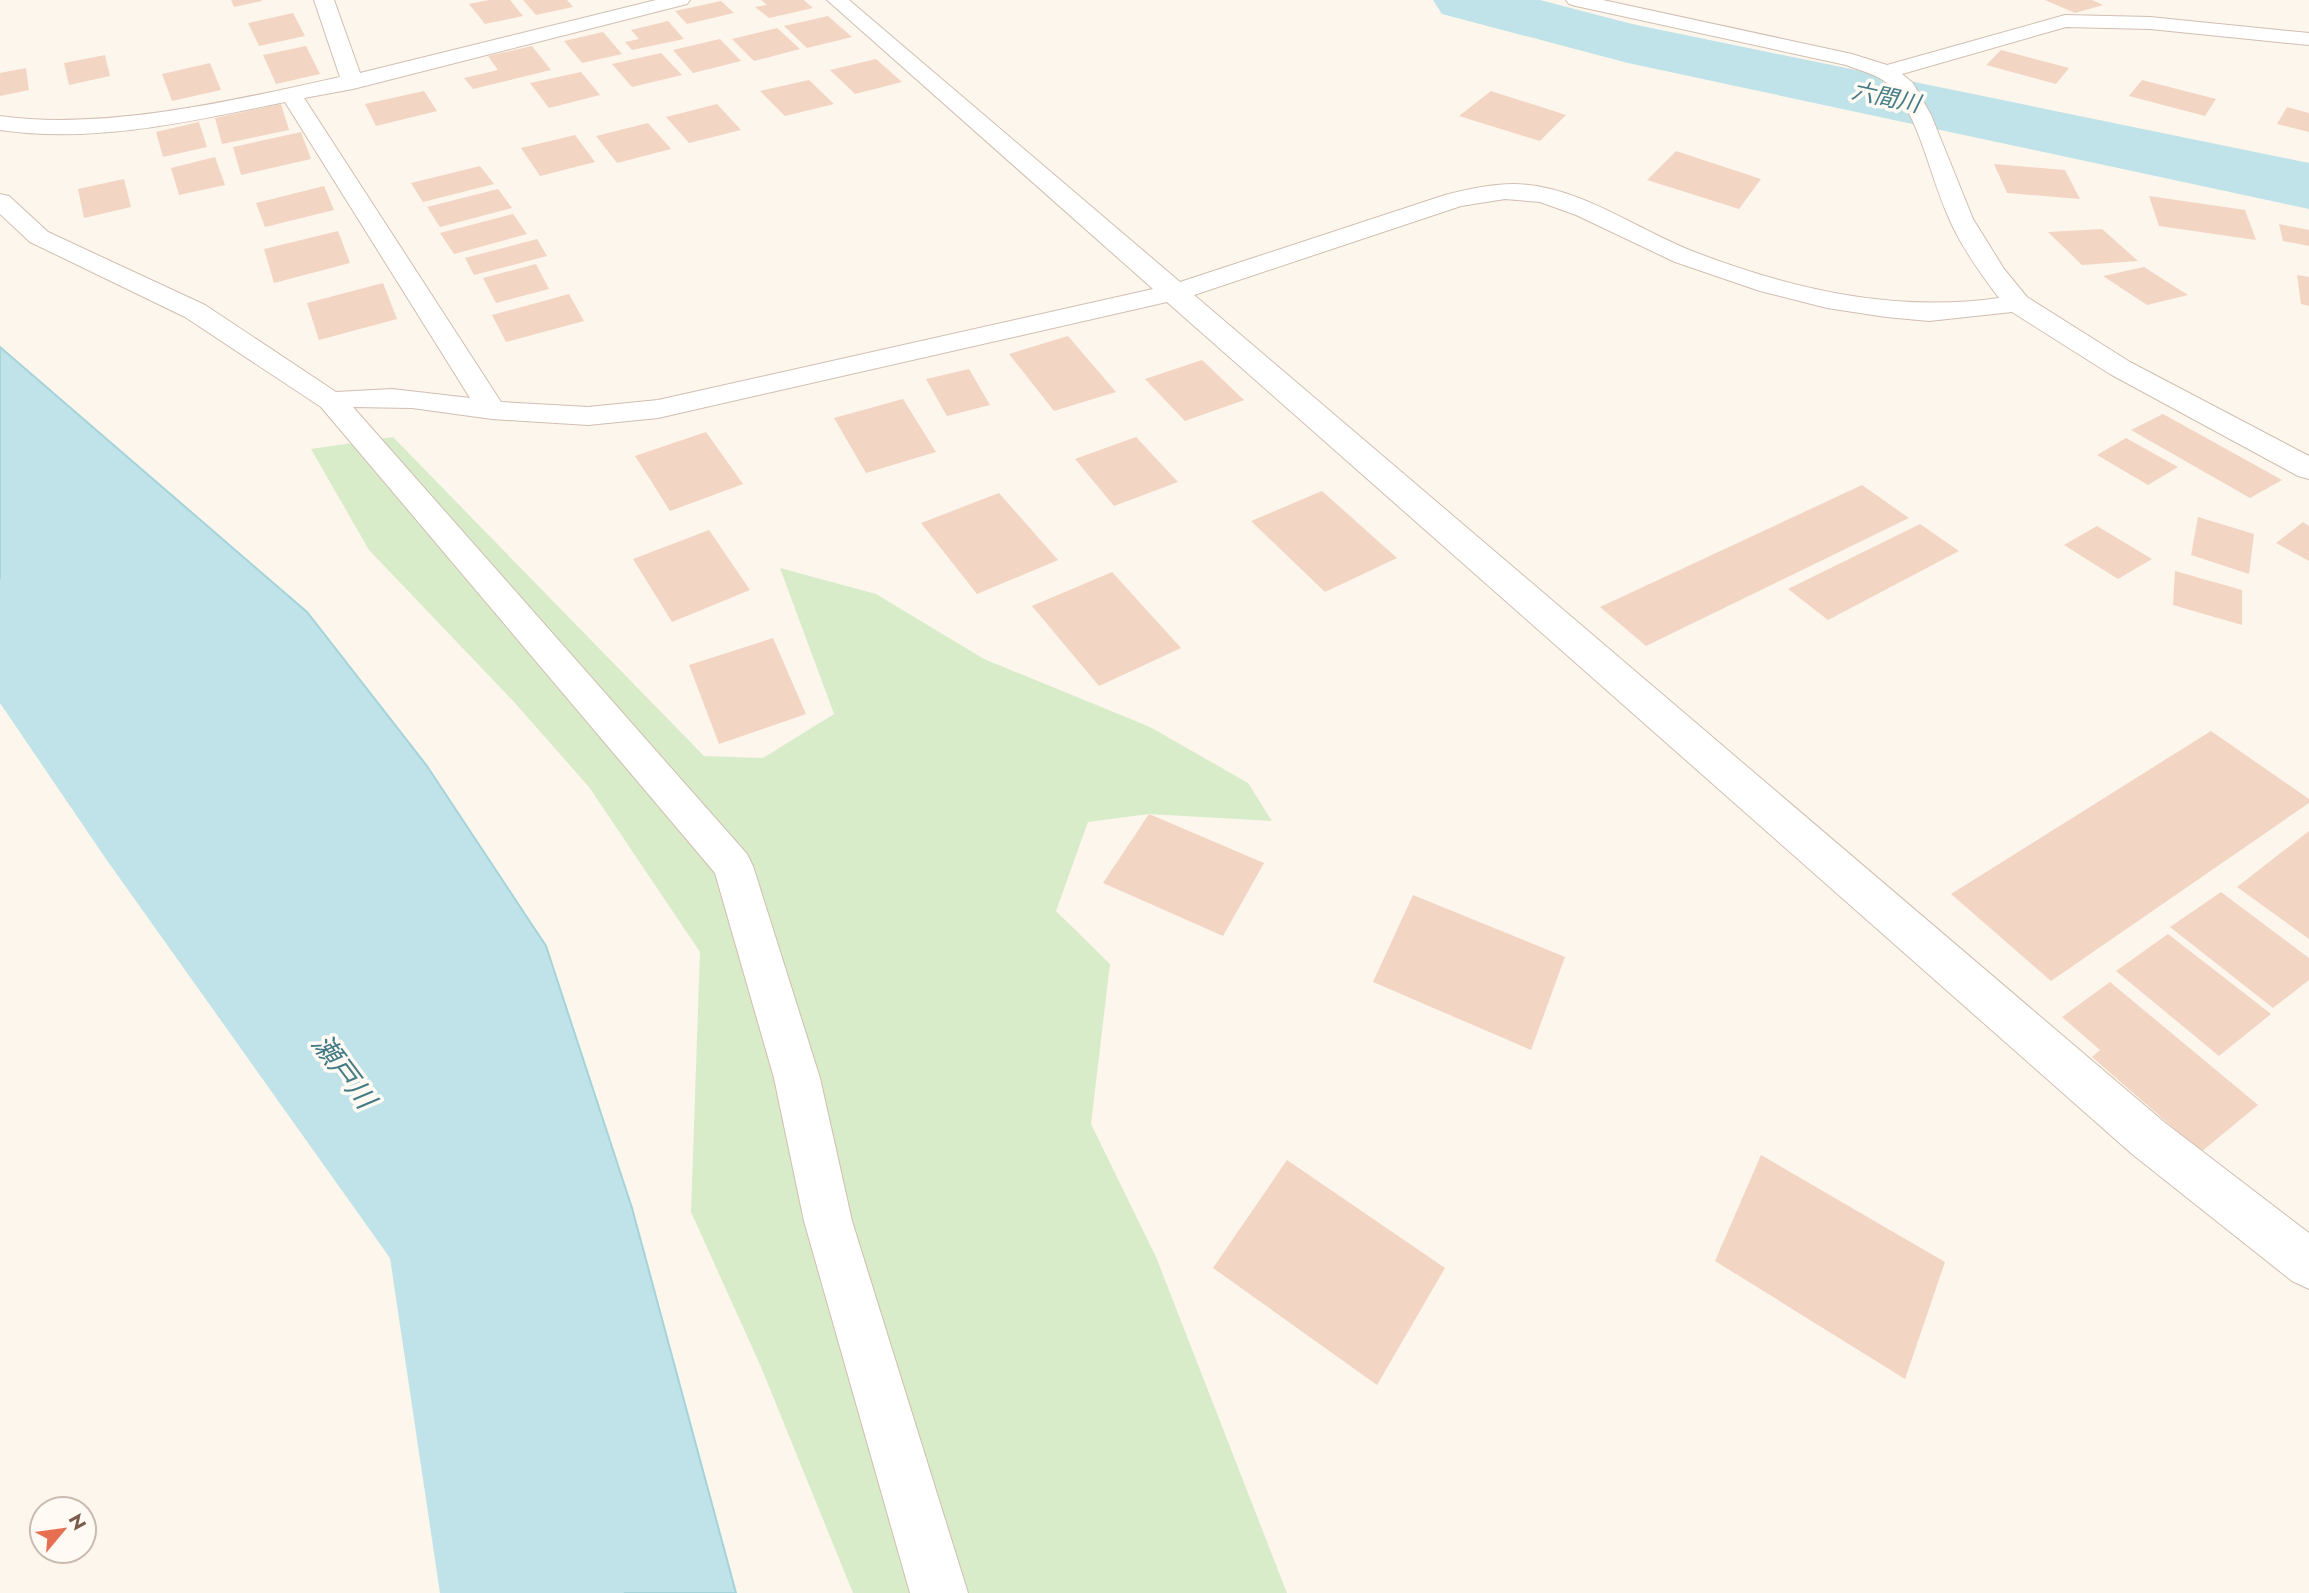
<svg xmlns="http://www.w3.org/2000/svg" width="2309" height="1593" viewBox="0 0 2309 1593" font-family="Jost,'Noto Sans JP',sans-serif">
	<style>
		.green { fill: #d8ecc9 }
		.water { fill: #bfe3e8; stroke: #a5d3da; stroke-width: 2 }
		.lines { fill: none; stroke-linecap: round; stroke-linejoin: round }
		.river { fill: #bfe3e8; fill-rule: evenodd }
		.building { fill: #f3d5c3 }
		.minor-casing { stroke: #d1beb0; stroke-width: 2 }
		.minor { fill: #fff; fill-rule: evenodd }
		.labels { text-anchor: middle; stroke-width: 7; stroke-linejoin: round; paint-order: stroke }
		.far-water-label { font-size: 23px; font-style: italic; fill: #437c86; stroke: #fffaf3 }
		.water-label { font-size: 28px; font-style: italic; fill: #437c86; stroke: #fffaf3 }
	</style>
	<rect width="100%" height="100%" fill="#fdf6ec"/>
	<path class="green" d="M393,437L704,756L763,758L834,714L780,568L876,594L984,659L1150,727L1248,783L1272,821L1149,814L1088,822L1056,911L1110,964L1091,1124L1156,1257L1287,1593H853L761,1367L691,1212L700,952L589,787L514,702L369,550L311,449Z"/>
	<path class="water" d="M0,347L307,612L427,766L546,946L632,1208L736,1593H548L464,1229L0,627Z"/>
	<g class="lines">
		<g class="river">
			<path d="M1433,0H1540L1632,24L2309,163V209L1628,63L1442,14Z"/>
			<path d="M0,579L39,591L196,787L520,1174L543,1229L624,1593H440L390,1258L106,859L0,703Z"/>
		</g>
	</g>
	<g class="building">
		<path d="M231,0H262V1L234,7Z"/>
		<path d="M489,0H510L523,16L485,24L469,4Z"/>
		<path d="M523,0H567L573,7L536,15Z"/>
		<path d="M761,0H804L813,8L769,18L755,7L767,5Z"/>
		<path d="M2045,0H2092L2103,5L2075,13Z"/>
		<path d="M721,1L734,13L687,24L675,11Z"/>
		<path d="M293,13L305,36L259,46L248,23Z"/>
		<path d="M828,16L852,37L807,48L784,26Z"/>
		<path d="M668,21L684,39L632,50L625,42L639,39L631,30Z"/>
		<path d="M777,28L800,49L754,61L732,39Z"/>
		<path d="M603,32L622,54L582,63L564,41Z"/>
		<path d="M720,39L741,61L693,73L673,50Z"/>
		<path d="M306,46L320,74L276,84L263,55Z"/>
		<path d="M532,46L551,70L473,89L464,78L498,70L488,56Z"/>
		<path d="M2001,50L2069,68L2056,84L1986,65Z"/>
		<path d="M661,53L682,75L632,87L612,64Z"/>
		<path d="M105,55L110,76L69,85L64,63Z"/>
		<path d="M876,59L902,82L855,94L830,70Z"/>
		<path d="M210,63L221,90L172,101L162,74Z"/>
		<path d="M26,68L29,90L0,96V73Z"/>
		<path d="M581,72L600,95L549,108L530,83Z"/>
		<path d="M809,80L834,104L785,116L760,91Z"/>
		<path d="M2142,80L2216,99L2205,116L2129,96Z"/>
		<path d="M424,91L437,111L376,126L365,104Z"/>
		<path d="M1491,91L1566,115L1540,141L1459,116Z"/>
		<path d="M281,104L289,130L222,144L215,118Z"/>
		<path d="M717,104L741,130L689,143L666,117Z"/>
		<path d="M2287,107L2309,113V132L2277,124Z"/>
		<path d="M199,122L207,147L163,157L156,132Z"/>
		<path d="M648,123L671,149L617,163L596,136Z"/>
		<path d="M301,132L311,159L241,175L233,147Z"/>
		<path d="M575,135L595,162L540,176L521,148Z"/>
		<path d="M1676,151L1761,179L1739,209L1647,180Z"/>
		<path d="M215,157L225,185L179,195L171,168Z"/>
		<path d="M1994,164L2065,170L2080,199L2007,193Z"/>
		<path d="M480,166L494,184L423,202L411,183Z"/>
		<path d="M124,179L131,207L84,218L78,189Z"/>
		<path d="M324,186L334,210L265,227L256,203Z"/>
		<path d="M498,189L512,208L440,227L427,207Z"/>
		<path d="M2149,196L2245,210L2256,240L2159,226Z"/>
		<path d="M513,214L527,234L454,254L440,233Z"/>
		<path d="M2279,224L2309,230V246L2283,241Z"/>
		<path d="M2102,229L2138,261L2082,265L2048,232Z"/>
		<path d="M338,231L350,263L274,283L264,249Z"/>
		<path d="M537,239L547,256L474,275L465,258Z"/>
		<path d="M536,264L549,289L496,303L483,278Z"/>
		<path d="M2144,267L2188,295L2147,305L2103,276Z"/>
		<path d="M2297,275L2309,277V306L2301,304Z"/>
		<path d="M383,283L397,319L319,340L307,303Z"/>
		<path d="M569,294L584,321L506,342L492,315Z"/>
		<path d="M1068,336L1116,392L1054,411L1009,354Z"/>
		<path d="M1202,360L1244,400L1185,421L1145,379Z"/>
		<path d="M969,369L990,405L947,416L926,379Z"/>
		<path d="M903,399L936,452L866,473L834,418Z"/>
		<path d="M2163,414L2282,480L2250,498L2131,430Z"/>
		<path d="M706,432L743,484L670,511L635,456Z"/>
		<path d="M1136,437L1178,482L1114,506L1075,459Z"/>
		<path d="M2126,438L2178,467L2148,485L2097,455Z"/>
		<path d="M1862,485L1909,518L1646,646L1600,607Z"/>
		<path d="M1322,491L1397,558L1325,592L1251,521Z"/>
		<path d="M999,493L1058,560L977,594L921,523Z"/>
		<path d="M2198,517L2254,534L2249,574L2191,555Z"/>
		<path d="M2303,522L2309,526V561L2276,543Z"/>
		<path d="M1920,524L1959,551L1828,620L1788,589Z"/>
		<path d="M2097,526L2152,559L2118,579L2064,545Z"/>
		<path d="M709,530L750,590L672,622L633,559Z"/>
		<path d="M2175,571L2242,590V625L2173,605Z"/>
		<path d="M1112,572L1181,648L1099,686L1032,606Z"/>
		<path d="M773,638L806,714L719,744L689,665Z"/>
		<path d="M2211,731L2309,799V803L2051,981L1951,894Z"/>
		<path d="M1149,814L1264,863L1223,936L1103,883Z"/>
		<path d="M2309,831V939L2237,887Z"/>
		<path d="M2221,892L2309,958V980L2273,1008L2170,927Z"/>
		<path d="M1413,895L1565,957L1531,1050L1373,982Z"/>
		<path d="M2168,934L2271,1014L2219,1056L2116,971Z"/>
		<path d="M2110,982L2258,1105L2201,1152L2092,1057L2100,1050L2062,1017Z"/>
		<path d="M1761,1155L1945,1262L1905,1379L1715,1261Z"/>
		<path d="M1287,1160L1445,1268L1377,1385L1213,1268Z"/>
	</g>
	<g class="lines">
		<defs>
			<path id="minor" d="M314,0H334L360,73L656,0H690L687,4L353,89L304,98L501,402L588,407L658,400L1153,289L827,0H849L1180,282L1445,195C1468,189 1491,184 1514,184C1578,185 1634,228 1692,251C1790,289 1894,313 1999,298C1980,273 1960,245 1948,216C1931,178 1921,126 1897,93C1885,76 1864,72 1846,65L1576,6L1569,4L1566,0H1603L1852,54L1887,65L2065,15L2150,17L2309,33V45L2150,29L2066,27L1902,74L1913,83L1931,115L1973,219L2004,269L2027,297L2130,362L2309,456V479L2298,476L2110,374L2012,312L1929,321L1886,317L1827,308L1760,291L1675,262L1576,215L1540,202L1505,199L1461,206L1194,295L2164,1122L2309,1233V1289L2292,1281L2132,1154L1167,302L658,418L588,425L492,419L412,408L353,407L747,854L753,866L820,1078L852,1221L968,1593H910L804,1221L774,1078L715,873L321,407L185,317L30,242L0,214V194L9,196L48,232L205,305L336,392L392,389L470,398L285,102C192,121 95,144 0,130V116C106,131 236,100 340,77Z"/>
		</defs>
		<use href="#minor" class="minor-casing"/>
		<use href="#minor" class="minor"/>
	</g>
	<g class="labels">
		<g class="far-water-label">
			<text transform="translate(1886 97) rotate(12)" y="8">六間川</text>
		</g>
		<g class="water-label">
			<text transform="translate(344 1071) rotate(53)" y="10">瀬戸川</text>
		</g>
	</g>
	<g transform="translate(63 1530) rotate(61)"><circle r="33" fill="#fffaf3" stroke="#cabbb1" stroke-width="2"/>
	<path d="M0-5L12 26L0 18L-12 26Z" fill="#e76f51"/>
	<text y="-10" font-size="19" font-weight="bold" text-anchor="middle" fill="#7a5c4d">N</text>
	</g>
</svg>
